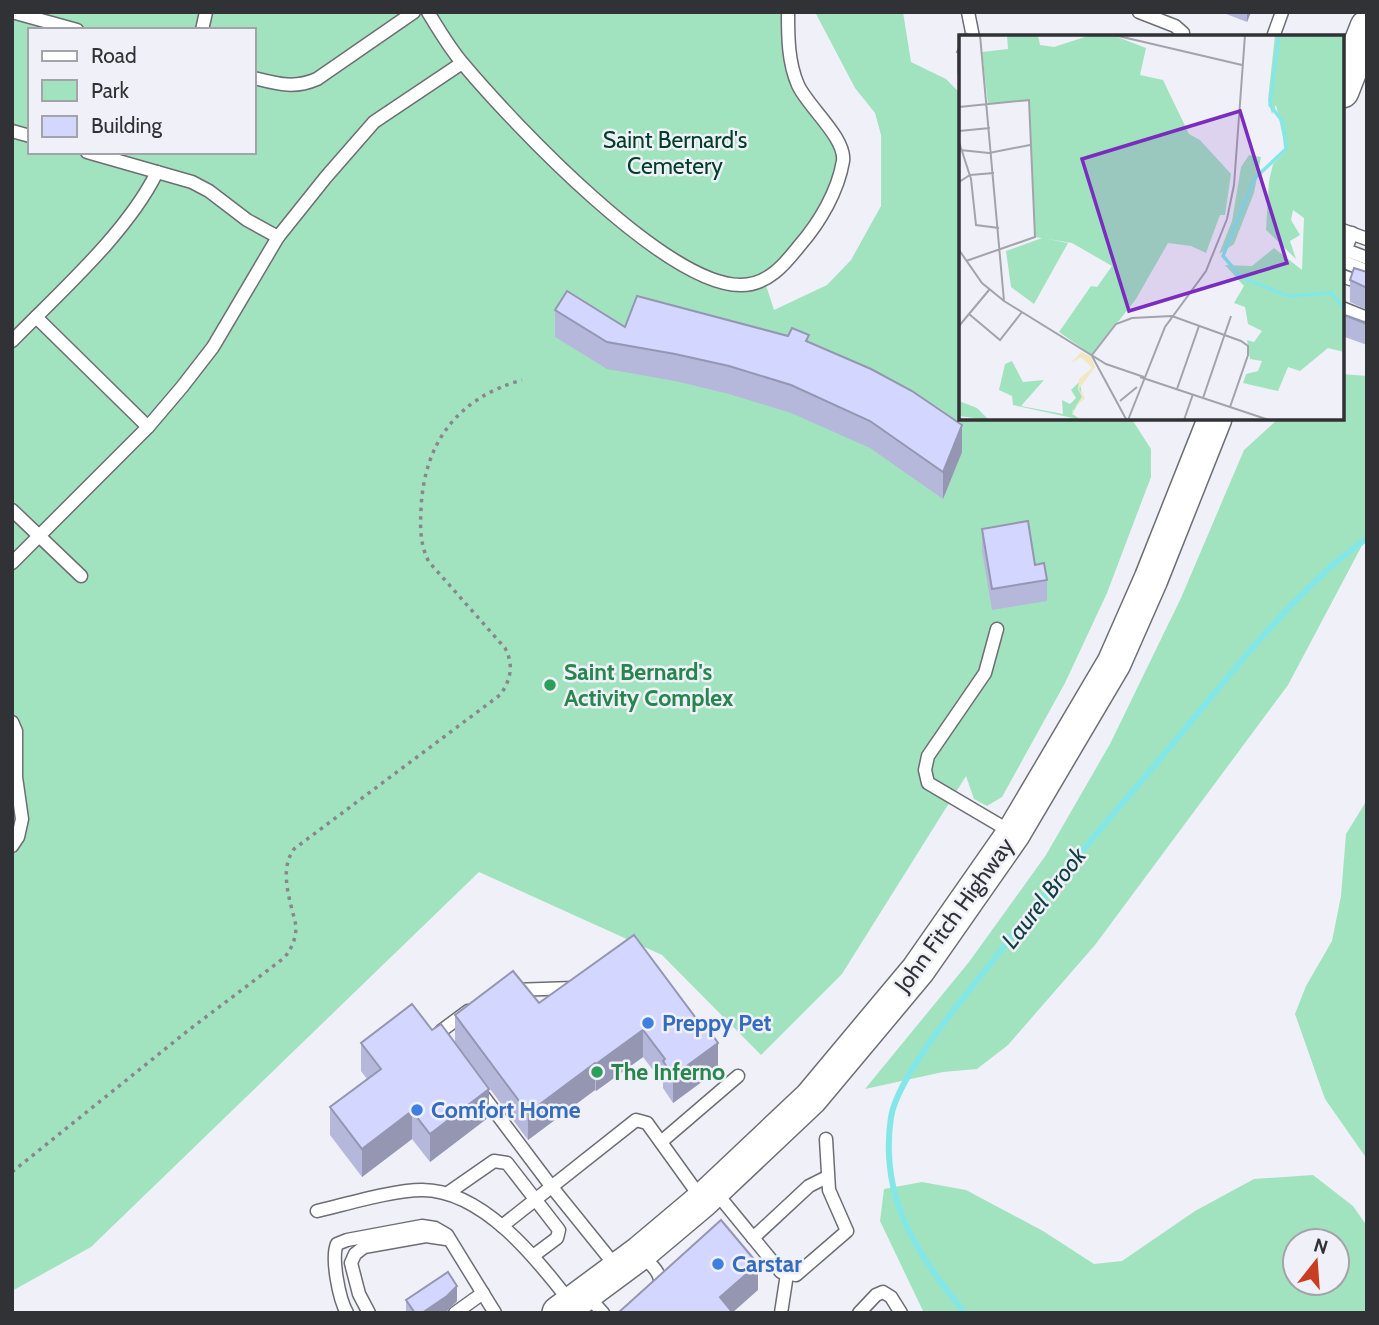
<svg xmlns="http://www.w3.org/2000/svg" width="1379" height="1325" viewBox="0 0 1379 1325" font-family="Cabin,sans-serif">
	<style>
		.green { fill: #a2e3bf; fill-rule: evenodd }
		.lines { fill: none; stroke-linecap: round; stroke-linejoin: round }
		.stream { stroke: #84e7e7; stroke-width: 6 }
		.lane-casing { stroke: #6d6e74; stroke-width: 15 }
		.secondary-casing { stroke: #6d6e74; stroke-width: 36 }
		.path { stroke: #87888d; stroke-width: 3.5; stroke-dasharray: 3.5 5; stroke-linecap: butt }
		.lane { stroke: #fff; stroke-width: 12 }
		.secondary { stroke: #fff; stroke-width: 33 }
		.wall { fill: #b5b8db }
		.shaded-wall { fill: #9496b2 }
		.building { fill: #d3d6ff; stroke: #9496b2; stroke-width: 2 }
		.leisure-dot { fill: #2e9e5b; stroke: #eff0f8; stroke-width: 2.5 }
		.shop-dot { fill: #3f7fe0; stroke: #eff0f8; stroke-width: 2.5 }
		.labels { text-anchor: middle; stroke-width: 5; stroke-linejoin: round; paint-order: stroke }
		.park-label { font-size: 23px; fill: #004028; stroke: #eff0f8 }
		.leisure-label { font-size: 23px; font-weight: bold; fill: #27864d; stroke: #eff0f8; text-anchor: start }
		.street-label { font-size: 23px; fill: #313235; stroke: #eff0f8 }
		.shop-label { font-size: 23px; font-weight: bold; fill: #366cbe; stroke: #eff0f8; text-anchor: start }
		.water-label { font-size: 24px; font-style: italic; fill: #103f40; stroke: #eff0f8 }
		.inset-river { fill: none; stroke: #84e7e7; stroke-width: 3.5 }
		.inset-road { fill: none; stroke: #a3a4aa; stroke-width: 2 }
		.view { fill: #7b2cbf; fill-opacity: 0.15; stroke: #7b2cbf; stroke-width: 3.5 }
		.inset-edge { fill: none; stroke: #313235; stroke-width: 3.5 }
	</style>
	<rect width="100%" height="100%" fill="#eff0f8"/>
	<g class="green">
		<path d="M12,12H788L791,63L842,148L826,207L764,279L774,310L827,285L851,260L881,206V135L875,113L855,88L815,12H903L911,62L946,79L961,94V418H1131L1151,449V477L1107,593L1065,683L1002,797L987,806L974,799L966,776L842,974L761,1055L662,955L479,872L91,1247L12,1291ZM30,30H254V152H30Z"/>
		<path d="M1342,374L1367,376V536L1288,685L1095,945L1008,1045L977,1069L943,1072L865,1089L969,962L1046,855L1110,744L1181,598L1244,450L1279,418H1342Z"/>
		<path d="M1367,800V1159L1325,1099L1295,1014L1306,986L1332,941L1341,896L1346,834Z"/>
		<path d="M1313,1175L1353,1206L1367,1226V1313H924L880,1221L884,1189L922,1182L966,1190L1043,1231L1094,1264L1122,1261L1195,1211L1254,1179ZM1295,1241H1337V1283H1295Z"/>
	</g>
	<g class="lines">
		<path class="stream" d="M965,1313C916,1254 879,1197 891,1117C898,1075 967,993 995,958C1051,885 1112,816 1171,746C1220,687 1266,627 1322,575C1336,561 1352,550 1367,538"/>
		<defs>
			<g id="lane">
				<path d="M12,12L77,30"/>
				<path d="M428,12C439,30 450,49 464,65C512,122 666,286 741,285C768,285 785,264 800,245C820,222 838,191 843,161C846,138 808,107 798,85C788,62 788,37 788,12"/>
				<path d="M968,12L973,37"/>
				<path d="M1139,12L1175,26L1183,33V37"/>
				<path d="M202,30L206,12"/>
				<path d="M1273,37L1282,12"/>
				<path d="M254,78C278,84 294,89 317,79L414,12"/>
				<path d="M12,131L30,136"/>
				<path d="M87,152L192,182L209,191L247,220L278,237"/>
				<path d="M1342,230L1367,239"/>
				<path d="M1346,250L1367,258"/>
				<path d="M1342,259L1352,233"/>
				<path d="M1342,261L1367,271"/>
				<path d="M1342,276L1367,285"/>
				<path d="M1342,308L1367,318"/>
				<path d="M36,317L148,427"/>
				<path d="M12,341C59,293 128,232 157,172"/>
				<path d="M12,510L81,576"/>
				<path d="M12,563L148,427L182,387L213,347L278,237L326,177L374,122L462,63"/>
				<path d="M997,629L985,673L928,756L925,770L928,783L1013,833"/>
				<path d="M12,722L16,731V777L22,819L18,837L12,846"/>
				<path d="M512,990L574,988"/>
				<path d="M443,1041L441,1031L468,1011"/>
				<path d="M481,1093L551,1186L618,1269"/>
				<path d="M661,1142L738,1076"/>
				<path d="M714,1190L781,1272L796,1275L847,1231L829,1190L826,1139"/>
				<path d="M448,1193L494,1161L507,1163L559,1230L557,1238L533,1256"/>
				<path d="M317,1211C347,1204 393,1190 422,1190C483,1190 537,1259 571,1303"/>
				<path d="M502,1226L636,1120L647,1123L701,1198"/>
				<path d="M753,1238L809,1186L827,1177"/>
				<path d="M640,1253C649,1263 666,1275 658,1289"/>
				<path d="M586,1294L603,1313"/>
				<path d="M347,1313C339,1299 331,1258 337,1244L347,1240L422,1226L435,1228L447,1235L495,1313"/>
				<path d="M369,1313L359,1294L351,1263L355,1254L364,1247L426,1236L446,1239"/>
				<path d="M455,1313L483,1293"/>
				<path d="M781,1313L787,1274"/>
				<path d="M859,1313L876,1295L883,1292L891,1297L901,1313"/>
			</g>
			<g id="secondary">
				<path d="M1342,91L1367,27"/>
				<path d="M559,1313L640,1253L703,1200L811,1098L918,970L1013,834L1114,663L1151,579L1215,418"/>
			</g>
		</defs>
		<use href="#lane" class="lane-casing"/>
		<use href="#secondary" class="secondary-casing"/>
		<path class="path" d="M12,1172L190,1029L284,958C292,948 296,939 296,926C291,902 278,871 294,849L500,695C511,680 514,665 505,648L429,562C420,545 420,528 421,509C424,442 458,398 522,380"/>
		<use href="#lane" class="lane"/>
		<use href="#secondary" class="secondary"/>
	</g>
	<g class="wall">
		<path d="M1221,12H1251L1247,22Z"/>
		<path d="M961,43V75L957,73V52Z"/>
		<path d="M1367,272V310L1350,302V280Z"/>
		<path d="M555,310L625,327L809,342L962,452L943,499L870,448L791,413L729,394L675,381L607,369L555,337Z"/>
		<path d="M1342,314L1367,324V345L1342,336Z"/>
		<path d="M982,529L1035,565L1047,580V601L992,610L982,551Z"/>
		<path d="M634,935L718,1070L673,1103L663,1088V1083L643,1057L596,1091L595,1090L528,1140L455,1042V1015L539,1003Z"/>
		<path d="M361,1043L489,1117L430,1162L412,1139L362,1177L330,1135V1107L367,1079L361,1071Z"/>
		<path d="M406,1300L457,1301L444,1313H406Z"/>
	</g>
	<g class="shaded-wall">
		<path d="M1247,12H1251L1247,22Z"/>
		<path d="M962,425V452L943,499V472Z"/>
		<path d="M643,1030V1057L596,1091V1064Z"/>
		<path d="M718,1043V1070L673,1103V1076Z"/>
		<path d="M595,1063V1090L528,1140V1113Z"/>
		<path d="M489,1089V1117L430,1162V1134Z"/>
		<path d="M412,1111V1139L362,1177V1149Z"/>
		<path d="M758,1264V1290L732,1313L720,1297Z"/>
		<path d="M457,1286V1301L447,1311L444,1313H422Z"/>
	</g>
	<g class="building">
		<path d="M965,33L974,37H963Z"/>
		<path d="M961,43V53L957,52Z"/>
		<path d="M1354,268L1367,272V288L1350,280Z"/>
		<path d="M567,291L625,327L637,296L788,336L792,328L809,335L806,341L871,369L912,391L962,425L943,472L870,421L791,385L729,366L675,354L607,342L555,310Z"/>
		<path d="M1342,314L1364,322L1367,321V324Z"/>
		<path d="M1028,521L1035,565L1044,563L1047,580L992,589L982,529Z"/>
		<path d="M634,935L704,1029L707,1027L718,1043L673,1076L663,1061L665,1059L643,1030L596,1064L595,1063L528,1113L455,1015L513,971L539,1003Z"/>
		<path d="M412,1004L432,1030L441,1024L489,1089L430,1134L412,1111L362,1149L330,1107L381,1069L361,1043Z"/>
		<path d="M721,1220L758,1264L720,1297L733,1313H618Z"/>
		<path d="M448,1272L457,1286L447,1296L422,1313H415L406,1300Z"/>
	</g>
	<g class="leisure-dot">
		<circle cx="550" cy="685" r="7"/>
		<circle cx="597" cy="1072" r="7"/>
	</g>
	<g class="shop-dot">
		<circle cx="648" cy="1023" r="7"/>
		<circle cx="417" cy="1110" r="7"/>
		<circle cx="718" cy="1264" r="7"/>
	</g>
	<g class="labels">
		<g class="park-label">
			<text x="675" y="148">Saint Bernard's<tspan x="675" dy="26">Cemetery</tspan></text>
		</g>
		<g class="leisure-label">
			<text x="564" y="680">Saint Bernard's<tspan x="564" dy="26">Activity Complex</tspan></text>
			<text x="611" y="1080">The Inferno</text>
		</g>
		<g class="street-label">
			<text transform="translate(954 915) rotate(-54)" y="8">John Fitch Highway</text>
		</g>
		<g class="shop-label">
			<text x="662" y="1031">Preppy Pet</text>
			<text x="431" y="1118">Comfort Home</text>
			<text x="732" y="1272">Carstar</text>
		</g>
		<g class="water-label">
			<text transform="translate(1044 898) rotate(-52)" y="8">Laurel Brook</text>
		</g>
	</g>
	<g transform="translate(959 35)">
		<rect width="385" height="385" fill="#eff0f8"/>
		<path d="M48,0H79L81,10L95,12L132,0H153L187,13L181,40L204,45L230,99L241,105L272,139L266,180H261L247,218L232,211L209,208L177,264L133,320L100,297L132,251L138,252L153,231L113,208L76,202L70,66L29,69L23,17L49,14ZM316,0H385V317L369,313L341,336L329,332L319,356L284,348L287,339L299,336L303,326L291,324L288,305L295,307L303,296L289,289L286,272L275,268L285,251L266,230L293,231L315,213L343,235L345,183L334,175L332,185L341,200L331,206L337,224L307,195L310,146L314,129L327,116L317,70L313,79L309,65ZM290,120L302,122L295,158L275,209L260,219L273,186L282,132ZM83,203L109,208L75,269L52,252L47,216ZM53,326L64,347L85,345L62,371L104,379L103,365L111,369L117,363L112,355L121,346L123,362L113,379L123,385L54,370L53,361L40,355L46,329ZM0,366L18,373L30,385L0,381Z" fill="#a2e3bf"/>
		<path d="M122,317L131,321L136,332L120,354L126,363L114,374L117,382L130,385L119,384L113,376L123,362L119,354L120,344L133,333L122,322L112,328Z" fill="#f1e7c2"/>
		<path class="inset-river" d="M320,0L311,70L324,87L327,114L295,144L264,221L282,242L329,261L372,258L385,273"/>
		<path class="inset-road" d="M21,0L45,266M155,0L283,30M0,72L70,65L76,202L7,226M0,96L31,93M0,107L12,144L17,190L40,193M1,115L30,118L71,110M0,147L11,140L35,138M0,215L23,248L45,266L147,329L185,342M10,279L41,305L63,277M0,291L30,255M133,320L157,289L173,283L213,281L282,306L289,311V320L271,372M133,321L167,384M181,342L310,385M218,354L240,291M244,363L272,281M161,366L178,352M169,385L206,292L247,236L268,184L275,150L286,0M225,385L234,359"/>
		<path class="view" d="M281,76L328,228L170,276L123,124Z"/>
		<rect width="385" height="385" class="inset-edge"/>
	</g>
	<rect width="1379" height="1325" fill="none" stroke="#313235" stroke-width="28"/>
	<rect x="28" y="28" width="228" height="126" fill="#eff0f8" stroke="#a3a4aa" stroke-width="2"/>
	<rect x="42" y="51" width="35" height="10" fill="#ffffff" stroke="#a3a4aa" stroke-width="2"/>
	<text x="91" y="63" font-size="21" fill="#313235">Road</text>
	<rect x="42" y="80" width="35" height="21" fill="#a2e3bf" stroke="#a3a4aa" stroke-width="2"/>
	<text x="91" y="98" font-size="21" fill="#313235">Park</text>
	<rect x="42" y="116" width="35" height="21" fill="#d3d6ff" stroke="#a3a4aa" stroke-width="2"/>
	<text x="91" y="133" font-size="21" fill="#313235">Building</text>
	<g transform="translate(1316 1262) rotate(17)"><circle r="33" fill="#eff0f8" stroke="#a3a4aa" stroke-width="2"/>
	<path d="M0-5L12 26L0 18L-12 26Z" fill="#c93e23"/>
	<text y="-10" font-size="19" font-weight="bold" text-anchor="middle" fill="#313235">N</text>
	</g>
</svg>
